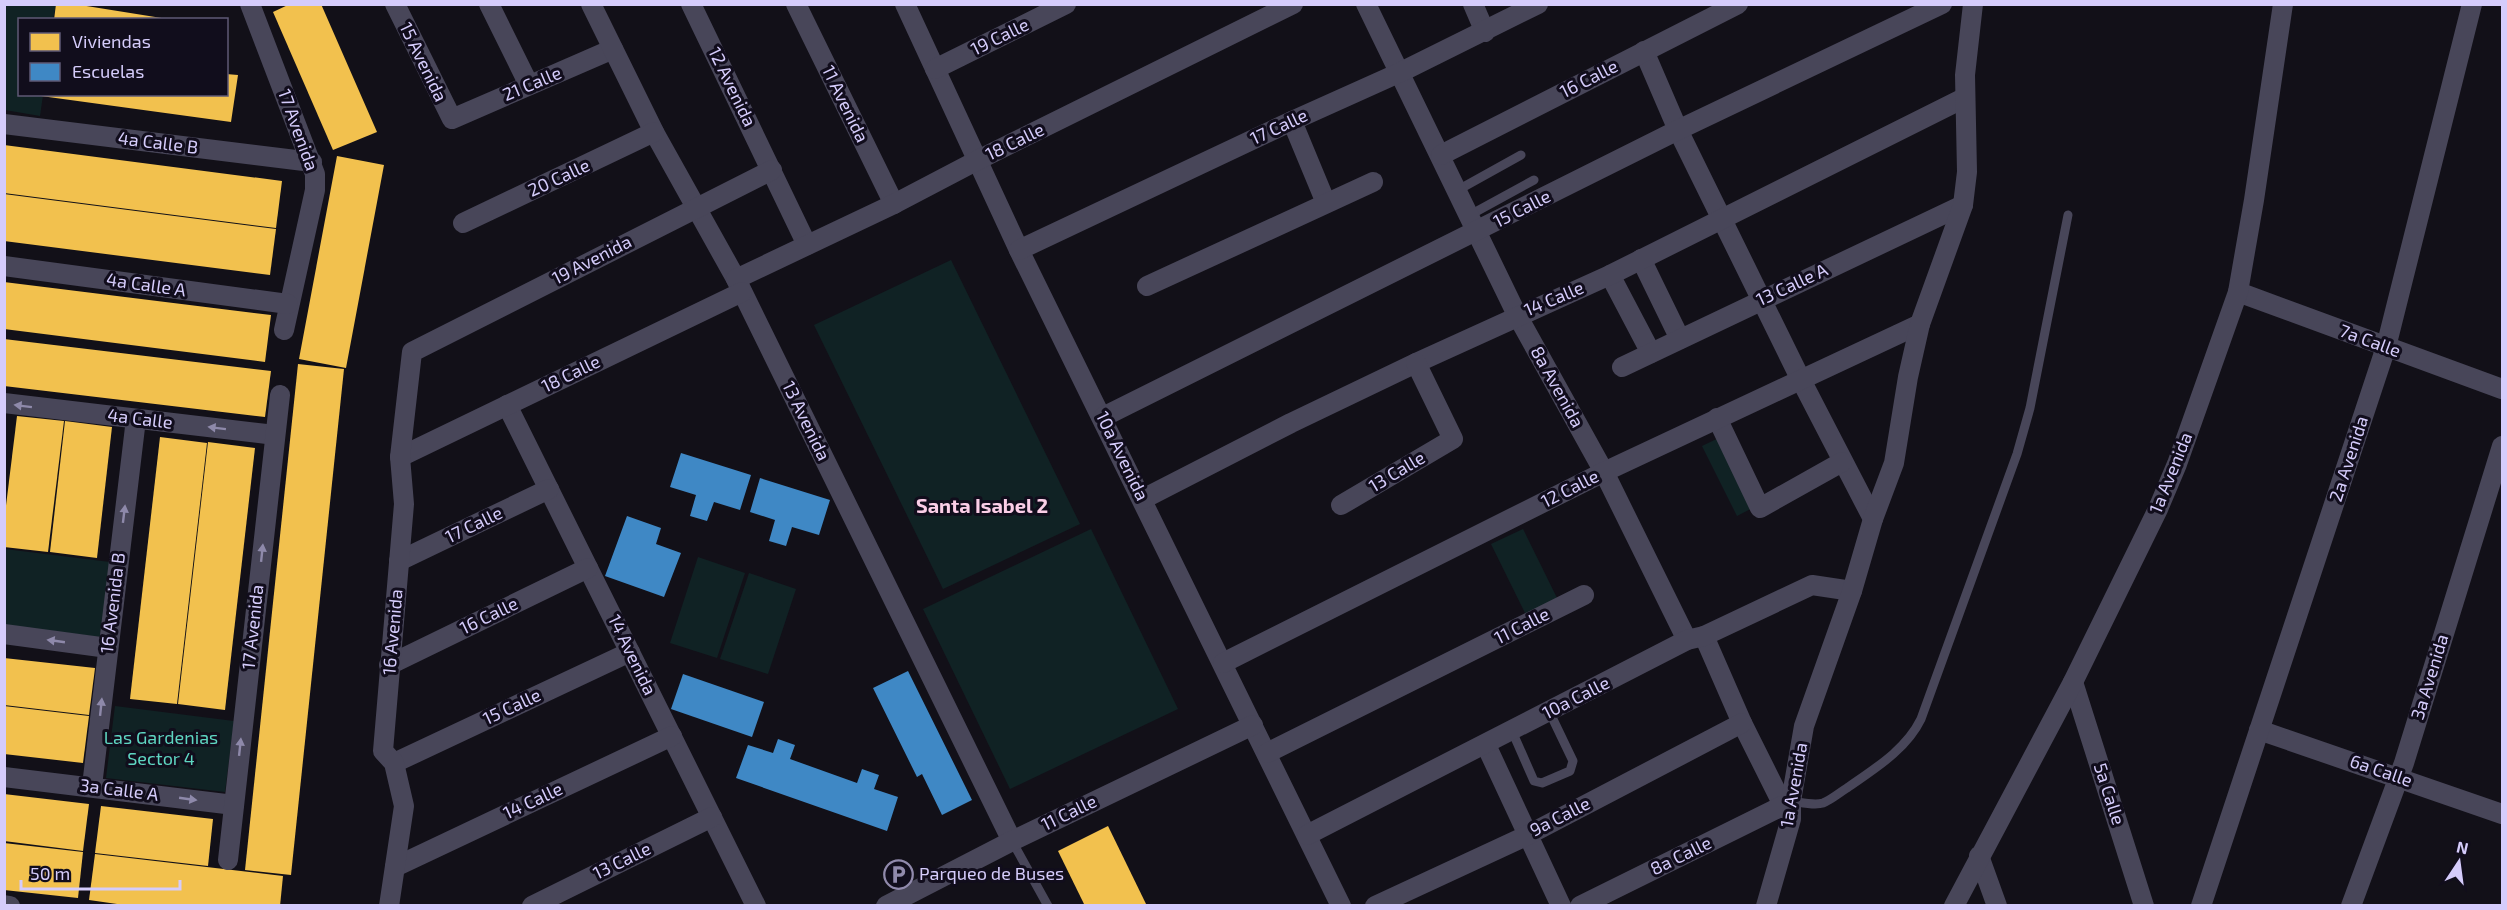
<svg xmlns="http://www.w3.org/2000/svg" width="2507" height="910" viewBox="0 0 2507 910" font-family="'Exo 2',sans-serif">
	<style>
		.green { fill: #102224 }
		.homes { fill: #f2c14e }
		.schools { fill: #3f88c5 }
		.lines { fill: none; stroke-linecap: round; stroke-linejoin: round }
		.lane { stroke: #484659; stroke-width: 9 }
		.street { stroke: #484659; stroke-width: 20 }
		.oneway { fill: #8e89aa }
		.labels { text-anchor: middle; stroke-width: 6; stroke-linejoin: round; paint-order: stroke }
		.street-label { font-size: 18px; fill: #d5ccfb; stroke: #110d1c }
		.park-label { font-size: 18px; fill: #5ed5c1; stroke: #110d1c }
		.poi-label { font-size: 18px; fill: #d5ccfb; stroke: #110d1c; text-anchor: start }
		.neighbourhood-label { font-size: 20px; font-weight: bold; fill: #fbcee7; stroke: #110d1c }
	</style>
	<rect width="100%" height="100%" fill="#121018"/>
	<g class="green">
		<path d="M4,5H56L53,19L20,20V94L43,95L40,116L5,110Z"/>
		<path d="M951,260L1080,524L943,589L814,325Z"/>
		<path d="M1731,432L1766,501L1737,516L1702,446Z"/>
		<path d="M1091,529L1178,709L1010,789L923,609Z"/>
		<path d="M1523,529L1558,600L1526,615L1491,544Z"/>
		<path d="M5,549L110,562L100,637L5,625Z"/>
		<path d="M698,557L745,573L717,658L670,643Z"/>
		<path d="M749,573L796,589L768,674L720,659Z"/>
		<path d="M115,706L234,721L225,792L106,778Z"/>
	</g>
	<g class="homes">
		<path d="M56,4H74L174,20H54Z"/>
		<path d="M290,4H321L377,132L333,150L273,12Z"/>
		<path d="M226,74L238,75L231,122L41,96L226,94Z"/>
		<path d="M4,145L282,181L276,228L4,193Z"/>
		<path d="M337,156L384,165L346,368L299,359Z"/>
		<path d="M4,194L276,229L270,275L4,241Z"/>
		<path d="M4,282L271,315L265,362L4,329Z"/>
		<path d="M4,339L271,371L265,417L4,386Z"/>
		<path d="M298,364L344,369L291,875L245,870Z"/>
		<path d="M17,416L64,421L48,552L4,547V522Z"/>
		<path d="M65,421L112,427L97,558L50,552Z"/>
		<path d="M160,437L207,443L177,704L130,699Z"/>
		<path d="M208,442L255,448L225,710L178,704Z"/>
		<path d="M4,658L95,668L89,715L4,705Z"/>
		<path d="M4,706L89,716L83,763L4,754Z"/>
		<path d="M4,794L89,804L83,851L4,841Z"/>
		<path d="M101,806L213,819L208,866L95,853Z"/>
		<path d="M1108,826L1147,906H1085L1058,851Z"/>
		<path d="M4,843L83,852L78,898L4,890Z"/>
		<path d="M95,854L283,876L280,906H131L89,900Z"/>
	</g>
	<g class="schools">
		<path d="M681,453L751,475L740,510L714,502L707,521L690,516L696,495L670,487Z"/>
		<path d="M760,478L830,500L819,535L792,527L786,546L769,541L775,520L750,512Z"/>
		<path d="M627,516L661,528L656,544L681,553L664,597L605,576Z"/>
		<path d="M908,671L972,800L942,815L922,774L917,777L873,688Z"/>
		<path d="M683,674L764,702L752,737L671,709Z"/>
		<path d="M778,739L795,745L790,759L857,783L862,769L879,775L874,789L898,797L887,831L736,778L748,745L773,753Z"/>
	</g>
	<g class="lines">
		<g class="lane">
			<path d="M1458,190L1521,155"/>
			<path d="M1470,215L1534,180"/>
			<path d="M1512,731L1534,781L1542,783L1570,771L1573,761L1549,711"/>
			<path d="M1791,801C1800,802 1814,806 1823,803C1831,800 1839,793 1847,788C1874,769 1906,750 1921,719L2017,454L2030,408L2068,215"/>
			<path d="M1012,841L1048,906"/>
		</g>
		<g class="street">
			<path d="M250,4L315,174V190L284,330"/>
			<path d="M395,4L452,119L613,49"/>
			<path d="M489,4L529,85"/>
			<path d="M591,4L654,132L736,279L1012,841"/>
			<path d="M691,4L807,245"/>
			<path d="M796,4L894,204"/>
			<path d="M905,4L1019,250L1341,906"/>
			<path d="M1366,4L1517,315L1604,472L1687,640"/>
			<path d="M1473,4L1485,32"/>
			<path d="M1644,51L1678,130L1800,378L1873,519"/>
			<path d="M935,69L1066,4"/>
			<path d="M1292,121L1326,203"/>
			<path d="M4,124L312,162"/>
			<path d="M1441,155L1738,4"/>
			<path d="M463,223L654,132"/>
			<path d="M1019,250L1292,121L1401,72L1538,4"/>
			<path d="M1641,259L1680,339"/>
			<path d="M4,266L288,304"/>
			<path d="M1610,275L1651,353"/>
			<path d="M736,279L894,204L978,160L1293,4"/>
			<path d="M1147,286L1373,182"/>
			<path d="M2238,292L2502,389"/>
			<path d="M1622,367L1963,205"/>
			<path d="M4,403L275,435"/>
			<path d="M507,405L756,906"/>
			<path d="M1103,417L1678,130L1942,4"/>
			<path d="M1717,418L1760,508L1842,462"/>
			<path d="M400,457L742,292"/>
			<path d="M1143,499L1291,423L1416,363L1610,275L1964,98"/>
			<path d="M1341,505L1453,439L1416,363"/>
			<path d="M399,561L549,489"/>
			<path d="M4,634L108,648"/>
			<path d="M1704,636L1742,723L1788,815"/>
			<path d="M1223,663L1604,472L1920,324"/>
			<path d="M389,665L588,568"/>
			<path d="M2073,682L2144,906"/>
			<path d="M2259,730L2502,814"/>
			<path d="M1486,745L1561,906"/>
			<path d="M1267,753L1584,595"/>
			<path d="M394,763L630,652"/>
			<path d="M4,777L234,805"/>
			<path d="M92,786L136,419"/>
			<path d="M1307,835L1687,640L1704,636L1812,585L1852,591"/>
			<path d="M1979,856L1997,906"/>
			<path d="M228,860L280,395"/>
			<path d="M395,867L672,736"/>
			<path d="M4,905L10,906"/>
			<path d="M389,906L404,806L394,763L383,751L404,504L400,457L412,352L772,170"/>
			<path d="M532,906L712,817"/>
			<path d="M886,906L1012,841L1253,725"/>
			<path d="M1375,906L1528,835L1742,723"/>
			<path d="M1580,906L1782,806"/>
			<path d="M1766,906L1791,819V801L1804,726L1852,591L1873,519L1894,463L1908,377L1920,324L1963,205L1967,172L1965,75L1973,4"/>
			<path d="M1954,906L2073,682L2158,509L2177,464L2238,292L2254,200L2283,4"/>
			<path d="M2201,906L2386,347L2472,4"/>
			<path d="M2351,906L2404,763L2502,446"/>
		</g>
	</g>
	<defs><path id="oneway-solid" d="M-6-.8H1V-3.2L6.5 0L1 3.2V.8H-6Z" transform="scale(1.5)"/></defs>
	<g class="oneway">
		<use href="#oneway-solid" transform="translate(23 406) rotate(-173)"/>
		<use href="#oneway-solid" transform="translate(217 428) rotate(-173)"/>
		<use href="#oneway-solid" transform="translate(124 514) rotate(-83)"/>
		<use href="#oneway-solid" transform="translate(262 553) rotate(-84)"/>
		<use href="#oneway-solid" transform="translate(56 641) rotate(-172)"/>
		<use href="#oneway-solid" transform="translate(101 707) rotate(-84)"/>
		<use href="#oneway-solid" transform="translate(240 747) rotate(-84)"/>
		<use href="#oneway-solid" transform="translate(188 799) rotate(8)"/>
	</g>
	<defs>
		<symbol id="parking-ring" viewBox="-11 -11 22 22"><circle r="9.5" fill="#110d1c" stroke="#918aac" stroke-width="1.5"/><path d="M-3.5-5.5H1a3.5 3.5 0 0 1 0 7H-1V5.5H-3.5ZM-1-3.4V-.6H.8a1.4 1.4 0 0 0 0-2.8Z" fill="#918aac"/></symbol>
	</defs>
	<g fill-rule="evenodd">
		<use href="#parking-ring" x="882" y="858" width="33" height="33"/>
	</g>
	<g class="labels">
		<g class="street-label">
			<text transform="translate(1000 37) rotate(-26)" y="6">19 Calle</text>
			<text transform="translate(423 62) rotate(64)" y="6">15 Avenida</text>
			<text transform="translate(1589 79) rotate(-27)" y="6">16 Calle</text>
			<text transform="translate(532 84) rotate(-23)" y="6">21 Calle</text>
			<text transform="translate(732 87) rotate(64)" y="6">12 Avenida</text>
			<text transform="translate(845 104) rotate(64)" y="6">11 Avenida</text>
			<text transform="translate(1279 127) rotate(-25)" y="6">17 Calle</text>
			<text transform="translate(298 130) rotate(70)" y="6">17 Avenida</text>
			<text transform="translate(1015 142) rotate(-26)" y="6">18 Calle</text>
			<text transform="translate(158 143) rotate(7)" y="6">4a Calle B</text>
			<text transform="translate(559 178) rotate(-25)" y="6">20 Calle</text>
			<text transform="translate(1522 209) rotate(-27)" y="6">15 Calle</text>
			<text transform="translate(592 260) rotate(-27)" y="6">19 Avenida</text>
			<text transform="translate(146 285) rotate(8)" y="6">4a Calle A</text>
			<text transform="translate(1792 285) rotate(-25)" y="6">13 Calle A</text>
			<text transform="translate(1554 299) rotate(-23)" y="6">14 Calle</text>
			<text transform="translate(2370 341) rotate(20)" y="6">7a Calle</text>
			<text transform="translate(571 374) rotate(-26)" y="6">18 Calle</text>
			<text transform="translate(1557 387) rotate(61)" y="6">8a Avenida</text>
			<text transform="translate(140 419) rotate(7)" y="6">4a Calle</text>
			<text transform="translate(806 421) rotate(64)" y="6">13 Avenida</text>
			<text transform="translate(1122 456) rotate(64)" y="6">10a Avenida</text>
			<text transform="translate(2349 459) rotate(-72)" y="6">2a Avenida</text>
			<text transform="translate(1397 472) rotate(-31)" y="6">13 Calle</text>
			<text transform="translate(2171 473) rotate(-68)" y="6">1a Avenida</text>
			<text transform="translate(1570 489) rotate(-27)" y="6">12 Calle</text>
			<text transform="translate(474 525) rotate(-26)" y="6">17 Calle</text>
			<text transform="translate(113 603) rotate(-83)" y="6">16 Avenida B</text>
			<text transform="translate(489 616) rotate(-26)" y="6">16 Calle</text>
			<text transform="translate(1522 626) rotate(-27)" y="6">11 Calle</text>
			<text transform="translate(253 627) rotate(-84)" y="6">17 Avenida</text>
			<text transform="translate(393 632) rotate(-85)" y="6">16 Avenida</text>
			<text transform="translate(632 655) rotate(64)" y="6">14 Avenida</text>
			<text transform="translate(2430 677) rotate(-73)" y="6">3a Avenida</text>
			<text transform="translate(1576 698) rotate(-27)" y="6">10a Calle</text>
			<text transform="translate(512 707) rotate(-25)" y="6">15 Calle</text>
			<text transform="translate(2381 771) rotate(19)" y="6">6a Calle</text>
			<text transform="translate(1794 785) rotate(-80)" y="6">1a Avenida</text>
			<text transform="translate(119 790) rotate(7)" y="6">3a Calle A</text>
			<text transform="translate(2109 794) rotate(72)" y="6">5a Calle</text>
			<text transform="translate(533 801) rotate(-25)" y="6">14 Calle</text>
			<text transform="translate(1069 813) rotate(-26)" y="6">11 Calle</text>
			<text transform="translate(1560 817) rotate(-27)" y="6">9a Calle</text>
			<text transform="translate(1681 856) rotate(-26)" y="6">8a Calle</text>
			<text transform="translate(622 861) rotate(-26)" y="6">13 Calle</text>
		</g>
		<g class="park-label">
			<text x="161" y="744">Las Gardenias<tspan x="161" dy="21">Sector 4</tspan></text>
		</g>
		<g class="poi-label">
			<text x="919" y="880">Parqueo de Buses</text>
		</g>
		<g class="neighbourhood-label">
			<text x="982" y="513">Santa Isabel 2</text>
		</g>
	</g>
	<rect width="2507" height="910" fill="none" stroke="#d5ccfb" stroke-width="12"/>
	<rect x="18" y="18" width="210" height="78" fill="#110d1c" stroke="#5f5975" stroke-width="1.5"/>
	<rect x="30" y="33" width="30" height="18" fill="#f2c14e" stroke="#5f5975" stroke-width="1.5"/>
	<text x="72" y="48" font-size="18" fill="#d5ccfb">Viviendas</text>
	<rect x="30" y="63" width="30" height="18" fill="#3f88c5" stroke="#5f5975" stroke-width="1.5"/>
	<text x="72" y="78" font-size="18" fill="#d5ccfb">Escuelas</text>
	<g transform="translate(2459 862) rotate(13)" stroke="#110d1c" stroke-width="4.5" paint-order="stroke">
	<path d="M0-4.5L10 22L0 15L-10 22Z" fill="#d5ccfb"/>
	<text y="-9" font-size="16" font-weight="bold" text-anchor="middle" fill="#d5ccfb">N</text>
	</g>
	<path d="M21 880v9h159v-9" fill="none" stroke="#d5ccfb" stroke-width="3"/>
	<text x="30" y="880" font-size="18" fill="#d5ccfb" stroke="#110d1c" stroke-width="4.5" paint-order="stroke">50 m</text>
</svg>
